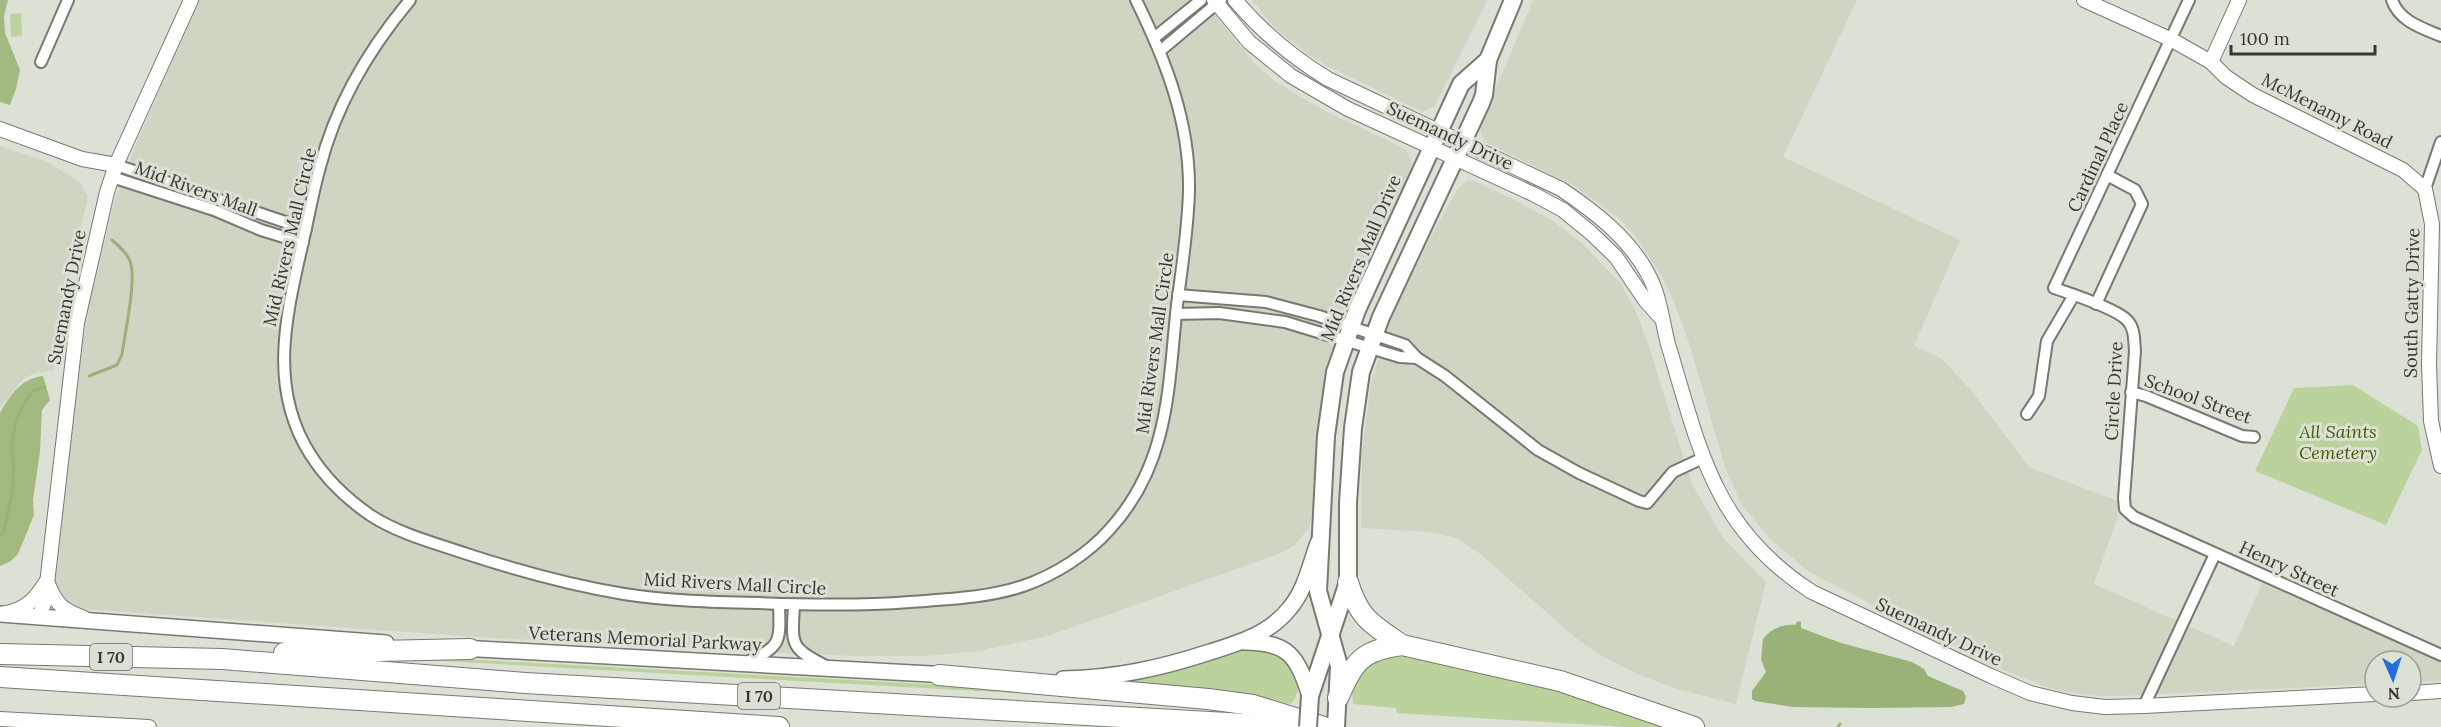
<svg xmlns="http://www.w3.org/2000/svg" width="2441" height="727" viewBox="0 0 2441 727" font-family="Lora,serif">
	<style>
		.built { fill: #ced6c3 }
		.green { fill: #bcd29d }
		.forest { fill: #a2ba7f }
		.water { fill: #9ab278 }
		.lines { fill: none; stroke-linecap: round; stroke-linejoin: round }
		.stream { stroke: #9ab278; stroke-width: 3 }
		.minor-casing { stroke: #767a70; stroke-width: 14 }
		.tertiary-casing { stroke: #767a70; stroke-width: 16 }
		.secondary-casing { stroke: #767a70; stroke-width: 18 }
		.primary-casing { stroke: #767a70; stroke-width: 20 }
		.motorway-casing { stroke: #767a70; stroke-width: 22 }
		.minor { stroke: #fff; stroke-width: 10 }
		.tertiary { stroke: #fff; stroke-width: 14 }
		.secondary { stroke: #fff; stroke-width: 15 }
		.primary { stroke: #fff; stroke-width: 16 }
		.motorway { stroke: #fff; stroke-width: 20 }
		.primary-bridge-casing { stroke: #767a70; stroke-width: 20; stroke-linecap: butt }
		.primary-bridge { stroke: #fff; stroke-width: 16 }
		.labels { text-anchor: middle; stroke-width: 6; stroke-linejoin: round; paint-order: stroke }
		.shield { fill: #dce1d5; stroke: #686b64; stroke-width: 1.5 }
		.shield-label { font-size: 16px; font-weight: bold; fill: #373934 }
		.street-label { font-size: 18px; fill: #373934; stroke: #dce1d5 }
		.park-label { font-size: 18px; font-style: italic; fill: #445f00; stroke: #dce1d5 }
	</style>
	<rect width="100%" height="100%" fill="#dce1d5"/>
	<g class="built">
		<path d="M199,0H1203L1256,65L1276,82L1327,112L1398,145L1406,150L1411,159L1412,166L1408,175L1348,306L1344,310L1329,361L1321,406L1313,507L1310,526L1295,545L1281,553L1048,636L979,651L927,656H855L753,652L477,637L67,608L53,584L82,348L90,300L115,199L138,139Z"/>
		<path d="M1252,0H1488L1435,106L1423,112L1327,66L1309,55L1274,27Z"/>
		<path d="M1533,0H1857L1783,157L1960,240L1914,346L1941,358L1970,389L2029,467L2120,502L2117,519L2094,584L2234,646L2262,583L2441,661V681L2411,683V661H2375V684L2122,696H2098L2062,691L2046,687L1989,664L1809,572L1770,539L1741,504L1725,467L1690,346L1674,302L1662,276L1635,236L1619,218L1571,184L1485,142L1481,135L1480,126Z"/>
		<path d="M0,146L46,161L80,182L88,196L58,331L54,370L35,373L23,379L0,408Z"/>
		<path d="M1467,180L1474,181L1513,199L1553,221L1583,244L1621,284L1636,312L1647,341L1692,484L1724,539L1766,582L1736,704L1677,689L1637,674L1598,654L1576,638L1479,553L1456,538L1430,532L1361,528L1362,452L1371,383L1393,313L1438,223L1457,190Z"/>
	</g>
	<g class="green">
		<path d="M21,13L22,36L11,37L10,14Z"/>
		<path d="M2353,385L2418,426L2422,450L2386,525L2255,471L2294,388Z"/>
		<path d="M1249,648L1274,651L1290,664L1299,686L1295,699L1291,704L1124,682L1181,670Z"/>
		<path d="M1395,654L1568,693L1672,727H1626L1397,713L1396,708L1353,704L1352,692L1350,689L1361,667Z"/>
		<path d="M422,657L1055,691L1157,701L407,659Z"/>
	</g>
	<g class="forest">
		<path d="M0,0H8L4,16L5,33L20,70L16,89L10,105L0,102Z"/>
		<path d="M43,376L50,400L42,410L40,451L33,500L34,515L18,554L11,561L0,566V413C10,395 22,378 43,376Z"/>
	</g>
	<path class="water" d="M1798,621L1801,622V628L1841,643L1912,662L1924,669L1928,676L1963,691L1966,697L1964,704L1951,707L1871,708L1793,707L1755,701L1752,699V691L1766,672L1761,659L1763,639C1770,629 1782,624 1795,625Z"/>
	<g class="lines">
		<g class="stream">
			<path d="M89,376L117,365L122,354C125,332 137,280 130,261C126,252 119,246 112,240"/>
			<path d="M0,535L3,533L12,495L14,468L11,448L15,425L22,406L33,391L45,387"/>
			<path d="M1838,727L1840,724"/>
		</g>
		<defs>
			<g id="minor">
				<path d="M410,0C369,49 336,104 320,167C313,191 309,216 303,241C287,313 267,386 310,454C325,478 347,499 370,515C399,534 435,543 467,554C519,571 570,585 624,594C668,601 713,602 758,603C809,605 859,606 910,602C948,599 987,598 1023,586C1055,575 1088,554 1110,529C1170,463 1168,387 1177,305C1182,267 1188,229 1189,191C1190,122 1166,61 1136,0"/>
				<path d="M2189,0L2054,288C2072,294 2115,308 2127,320C2135,328 2134,341 2135,351L2124,498L2125,509L2134,517L2441,655"/>
				<path d="M2392,0C2399,21 2422,28 2441,36"/>
				<path d="M1154,38L1201,0"/>
				<path d="M1160,51L1221,0"/>
				<path d="M41,62L68,0"/>
				<path d="M116,165L306,229"/>
				<path d="M112,177L214,210L261,230L303,243"/>
				<path d="M2425,189L2441,142"/>
				<path d="M1178,295L1266,302L1319,316L1405,345L1417,358L1445,376L1538,450L1579,473L1639,501L1647,503L1673,472L1703,458"/>
				<path d="M2096,304L2142,204L2135,190L2107,175"/>
				<path d="M1176,314L1219,313L1285,322L1400,357L1417,358"/>
				<path d="M2131,392L2146,396L2242,436L2254,437"/>
				<path d="M2027,414L2039,396L2047,341L2074,295"/>
				<path d="M794,605C792,644 789,648 826,666"/>
				<path d="M747,662C782,646 780,642 779,604"/>
				<path d="M2144,706L2215,554"/>
			</g>
			<g id="tertiary">
				<path d="M1214,0L1249,42L1291,76L1348,109L1533,194L1563,210L1591,233L1616,257L1645,300L1660,317"/>
				<path d="M1235,0C1262,32 1292,57 1328,79L1561,189C1595,212 1629,238 1648,274C1660,296 1662,321 1668,344C1700,450 1713,528 1812,592L1991,676L2030,693L2072,703L2105,707L2144,706L2375,694"/>
				<path d="M2084,0L2172,40L2211,62L2226,77L2253,95L2403,170L2425,189L2432,224L2429,364L2431,421L2441,466"/>
				<path d="M2211,62L2239,0"/>
				<path d="M0,129L82,159L116,165"/>
				<path d="M48,584C57,606 63,610 84,618"/>
				<path d="M6,613C27,609 35,599 46,582"/>
				<path d="M39,616L45,601L77,323L107,192L116,165L191,0"/>
				<path d="M2411,693L2441,691"/>
				<path d="M0,719L149,727"/>
			</g>
			<g id="secondary">
				<path d="M0,614L386,643"/>
				<path d="M1244,642C1289,642 1297,656 1310,696"/>
				<path d="M461,648L949,675"/>
				<path d="M1063,679C1116,678 1161,668 1210,652C1239,643 1269,634 1289,609C1305,591 1310,565 1318,543"/>
			</g>
			<g id="primary">
				<path d="M1310,696L1348,582V503L1353,428L1361,372L1381,317L1481,103L1484,95L1488,60L1513,0"/>
				<path d="M1336,727L1339,666L1318,591L1326,436L1335,372L1357,310L1461,84L1488,60"/>
			</g>
			<g id="motorway">
				<path d="M1348,582C1359,619 1372,624 1402,645"/>
				<path d="M284,653L470,649"/>
				<path d="M0,654L222,659L525,683L1296,727"/>
				<path d="M939,675L1208,699L1253,705L1324,727"/>
				<path d="M0,677L779,727"/>
				<path d="M1338,698C1354,662 1361,650 1402,645L1560,681L1694,727"/>
			</g>
		</defs>
		<use href="#minor" class="minor-casing"/>
		<use href="#tertiary" class="tertiary-casing"/>
		<use href="#secondary" class="secondary-casing"/>
		<use href="#primary" class="primary-casing"/>
		<use href="#motorway" class="motorway-casing"/>
		<use href="#minor" class="minor"/>
		<use href="#tertiary" class="tertiary"/>
		<use href="#secondary" class="secondary"/>
		<use href="#primary" class="primary"/>
		<use href="#motorway" class="motorway"/>
		<defs>
			<path id="primary-bridge" d="M1308,727L1310,696"/>
		</defs>
		<use href="#primary-bridge" class="primary-bridge-casing"/>
		<use href="#primary-bridge" class="primary-bridge"/>
	</g>
	<g class="labels">
		<g class="shield">
			<rect x="90" y="644" width="42" height="26" rx="4.5"/>
			<rect x="738" y="683" width="42" height="26" rx="4.5"/>
		</g>
		<g class="shield-label">
			<text x="111" y="663">I 70</text>
			<text x="759" y="702">I 70</text>
		</g>
		<g class="street-label">
			<text transform="translate(2327 111) rotate(27)" y="6">McMenamy Road</text>
			<text transform="translate(1450 136) rotate(25)" y="6">Suemandy Drive</text>
			<text transform="translate(2098 157) rotate(-65)" y="6">Cardinal Place</text>
			<text transform="translate(196 189) rotate(20)" y="6">Mid Rivers Mall</text>
			<text transform="translate(290 237) rotate(-77)" y="6">Mid Rivers Mall Circle</text>
			<text transform="translate(1361 258) rotate(-67)" y="6">Mid Rivers Mall Drive</text>
			<text transform="translate(67 297) rotate(-79)" y="6">Suemandy Drive</text>
			<text transform="translate(2412 303) rotate(-89)" y="6">South Gatty Drive</text>
			<text transform="translate(1155 343) rotate(-82)" y="6">Mid Rivers Mall Circle</text>
			<text transform="translate(2114 391) rotate(-87)" y="6">Circle Drive</text>
			<text transform="translate(2198 399) rotate(20)" y="6">School Street</text>
			<text transform="translate(2289 569) rotate(25)" y="6">Henry Street</text>
			<text transform="translate(735 584) rotate(3)" y="6">Mid Rivers Mall Circle</text>
			<text transform="translate(1939 632) rotate(25)" y="6">Suemandy Drive</text>
			<text transform="translate(645 639) rotate(3)" y="6">Veterans Memorial Parkway</text>
		</g>
		<g class="park-label">
			<text x="2338" y="438">All Saints<tspan x="2338" dy="21">Cemetery</tspan></text>
		</g>
	</g>
	<g transform="translate(2393 679) rotate(177)"><circle r="28" fill="#dce1d5" stroke="#9a9e95" stroke-width="1.5"/>
	<path d="M0-4.5L10 22L0 15L-10 22Z" fill="#216fda"/>
	<text y="-9" font-size="16" font-weight="bold" text-anchor="middle" fill="#373934">N</text>
	</g>
	<path d="M2231 45v9h144v-9" fill="none" stroke="#373934" stroke-width="3"/>
	<text x="2240" y="45" font-size="18" fill="#373934" stroke="#dce1d5" stroke-width="4.5" paint-order="stroke">100 m</text>
</svg>
